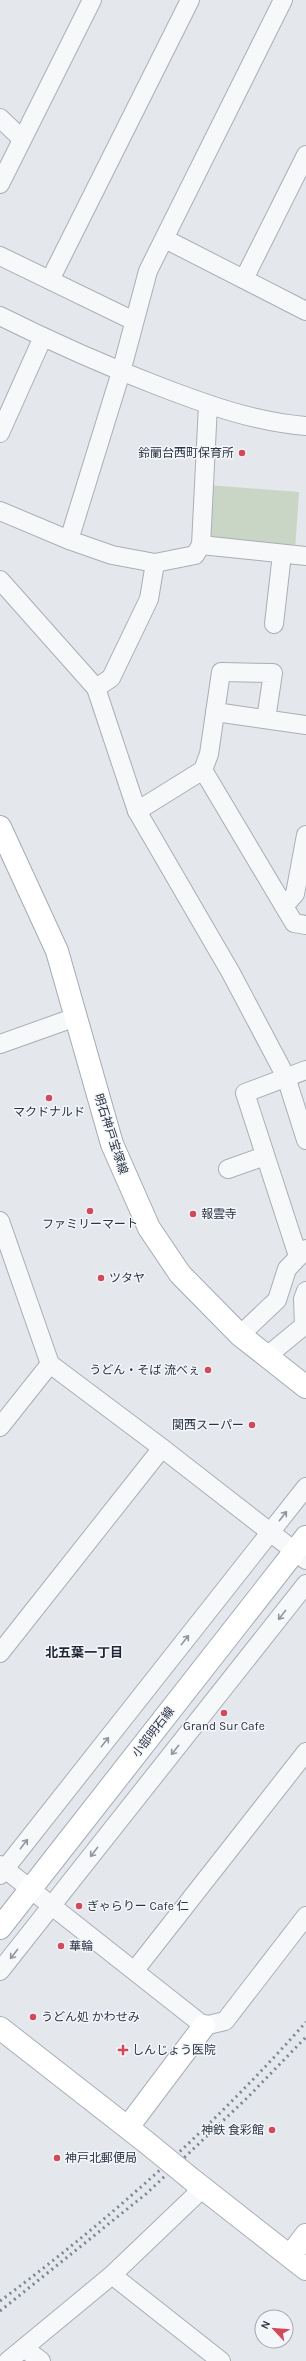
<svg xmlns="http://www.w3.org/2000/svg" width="306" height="2361" viewBox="0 0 306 2361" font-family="Karla,'Noto Sans JP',sans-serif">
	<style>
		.green { fill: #c9d6c5 }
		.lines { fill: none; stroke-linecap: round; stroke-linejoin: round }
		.street-casing { stroke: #a9aeb7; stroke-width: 20 }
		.secondary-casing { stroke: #a9aeb7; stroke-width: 24 }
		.primary-casing { stroke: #a3abb8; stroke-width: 24 }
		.street { stroke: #f7f8fa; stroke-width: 18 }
		.secondary { stroke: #fff; stroke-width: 22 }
		.primary { stroke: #fff; stroke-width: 22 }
		.rail { stroke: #7d8696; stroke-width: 3; stroke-dasharray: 2 4; stroke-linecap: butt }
		.secondary-bridge-casing { stroke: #a9aeb7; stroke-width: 24; stroke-linecap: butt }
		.secondary-bridge { stroke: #fff; stroke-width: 22 }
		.oneway { stroke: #9196a0 }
		.poi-dot { fill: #d1495b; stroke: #f4f6f9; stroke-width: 1.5 }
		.labels { text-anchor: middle; stroke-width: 3; stroke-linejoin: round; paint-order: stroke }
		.poi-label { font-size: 12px; fill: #2b3445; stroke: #f4f6f9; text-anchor: start }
		.street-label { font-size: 12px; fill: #2b3445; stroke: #f4f6f9 }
		.neighbourhood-label { font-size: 13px; font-weight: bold; fill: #1d2536; stroke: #f4f6f9 }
	</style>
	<rect width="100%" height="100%" fill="#e4e7ec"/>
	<path class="green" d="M208,485L299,492L295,550L211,543Z"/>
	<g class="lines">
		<defs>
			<g id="street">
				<path d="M0,118L22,139"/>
				<path d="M0,184L92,0"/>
				<path d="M165,239L306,311"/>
				<path d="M0,256L134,321"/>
				<path d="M244,279L306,155"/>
				<path d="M50,280L190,0"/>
				<path d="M0,316C52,342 106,366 161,387C208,405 255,422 306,426"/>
				<path d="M0,433L43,337"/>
				<path d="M0,511L69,540L112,555L155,563L195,555L201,545L208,405"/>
				<path d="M69,540L121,372L148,271L283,0"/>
				<path d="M201,545L306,556"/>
				<path d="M0,580L96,688L137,811L231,973L286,1077L306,1140"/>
				<path d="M274,624L282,554"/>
				<path d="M96,688L111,678L149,599L155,563"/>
				<path d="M215,712L306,725"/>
				<path d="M203,770L294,923L306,925"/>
				<path d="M137,811L203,770L209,754L221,672L273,673L266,719"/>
				<path d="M284,906L295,894L306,835"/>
				<path d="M0,1044L76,1017"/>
				<path d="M228,1169L265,1156"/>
				<path d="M0,1221L50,1364L162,1448L306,1560"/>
				<path d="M298,1256L245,1093L306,1070"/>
				<path d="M304,1326L303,1299L306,1291"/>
				<path d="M240,1335L277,1300L287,1269L306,1249"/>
				<path d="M267,1356L306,1324"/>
				<path d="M0,1427L50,1364"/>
				<path d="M0,1653L162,1448"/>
				<path d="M0,1865L204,2026L225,2021L306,1916"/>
				<path d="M0,1875L306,1487"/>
				<path d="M135,1970L306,1752"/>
				<path d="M0,1971L306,1584"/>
				<path d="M112,2275L221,2361"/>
				<path d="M24,2348L41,2361"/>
				<path d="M8,2361L112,2275L203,2188"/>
			</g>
			<g id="secondary">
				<path d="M0,2028L146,2142"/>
				<path d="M128,2127L204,2026"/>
				<path d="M190,2178L306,2269"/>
				<path d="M290,2256L306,2235"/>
			</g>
			<g id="primary">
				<path d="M0,827L57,951L112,1144L149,1228L180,1274L240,1335L306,1387"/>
				<path d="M0,1928L306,1537"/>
			</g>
		</defs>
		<use href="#street" class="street-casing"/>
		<use href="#secondary" class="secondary-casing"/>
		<use href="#primary" class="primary-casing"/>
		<use href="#street" class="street"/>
		<use href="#secondary" class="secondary"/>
		<use href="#primary" class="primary"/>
		<g class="rail">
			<path d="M0,2301C111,2219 215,2125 306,2022"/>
			<path d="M0,2311L146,2194L248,2097L306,2037"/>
		</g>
		<defs>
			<path id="secondary-bridge" d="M146,2142L190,2178"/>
		</defs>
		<use href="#secondary-bridge" class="secondary-bridge-casing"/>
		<use href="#secondary-bridge" class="secondary-bridge"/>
	</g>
	<defs><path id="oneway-shaft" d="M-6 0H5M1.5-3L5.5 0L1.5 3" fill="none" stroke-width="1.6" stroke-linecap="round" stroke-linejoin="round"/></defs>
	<g class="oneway">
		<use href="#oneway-shaft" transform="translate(283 1516) rotate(-52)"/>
		<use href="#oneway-shaft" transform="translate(282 1615) rotate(128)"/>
		<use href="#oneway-shaft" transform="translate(185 1640) rotate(-52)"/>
		<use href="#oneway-shaft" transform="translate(105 1742) rotate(-52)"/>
		<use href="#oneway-shaft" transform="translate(175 1750) rotate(128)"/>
		<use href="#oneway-shaft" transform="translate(24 1844) rotate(-52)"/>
		<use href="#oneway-shaft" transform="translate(94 1852) rotate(128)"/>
		<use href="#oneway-shaft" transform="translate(14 1954) rotate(128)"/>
	</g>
	<g class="poi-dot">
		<circle cx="242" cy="453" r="4"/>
		<circle cx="49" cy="1098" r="4"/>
		<circle cx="90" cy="1211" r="4"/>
		<circle cx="193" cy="1214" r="4"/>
		<circle cx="101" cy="1278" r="4"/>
		<circle cx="208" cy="1370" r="4"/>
		<circle cx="252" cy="1425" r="4"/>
		<circle cx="224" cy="1713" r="4"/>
		<circle cx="79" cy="1906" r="4"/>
		<circle cx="61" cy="1946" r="4"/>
		<circle cx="33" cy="2017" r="4"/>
		<path d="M121 2044h4v4h4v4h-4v4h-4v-4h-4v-4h4z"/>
		<circle cx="272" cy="2130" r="4"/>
		<circle cx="57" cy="2158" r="4"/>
	</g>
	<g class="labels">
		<g class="poi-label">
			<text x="234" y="457" text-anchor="end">鈴蘭台西町保育所</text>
			<text x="49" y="1116" text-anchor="middle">マクドナルド</text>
			<text x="201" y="1218">報雲寺</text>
			<text x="90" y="1228" text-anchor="middle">ファミリーマート</text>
			<text x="109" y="1282">ツタヤ</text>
			<text x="200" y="1374" text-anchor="end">うどん・そば 流べぇ</text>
			<text x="244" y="1429" text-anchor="end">関西スーパー</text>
			<text x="224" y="1730" text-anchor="middle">Grand Sur Cafe</text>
			<text x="87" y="1910">ぎゃらりー Cafe 仁</text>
			<text x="69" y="1950">華輪</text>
			<text x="41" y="2021">うどん処 かわせみ</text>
			<text x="132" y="2054">しんじょう医院</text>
			<text x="264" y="2134" text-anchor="end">神鉄 食彩館</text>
			<text x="65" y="2162">神戸北郵便局</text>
		</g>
		<g class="street-label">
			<text transform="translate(111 1134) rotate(72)" y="4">明石神戸宝塚線</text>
			<text transform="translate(153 1732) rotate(-52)" y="4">小部明石線</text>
		</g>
		<g class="neighbourhood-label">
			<text x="84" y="1657">北五葉一丁目</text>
		</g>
	</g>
	<g transform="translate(274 2329) rotate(296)"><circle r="19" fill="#f4f6f9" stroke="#a4a8b1"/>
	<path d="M0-3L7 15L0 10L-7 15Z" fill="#d1495b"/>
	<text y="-6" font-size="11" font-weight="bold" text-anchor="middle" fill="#2b3445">N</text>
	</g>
</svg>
